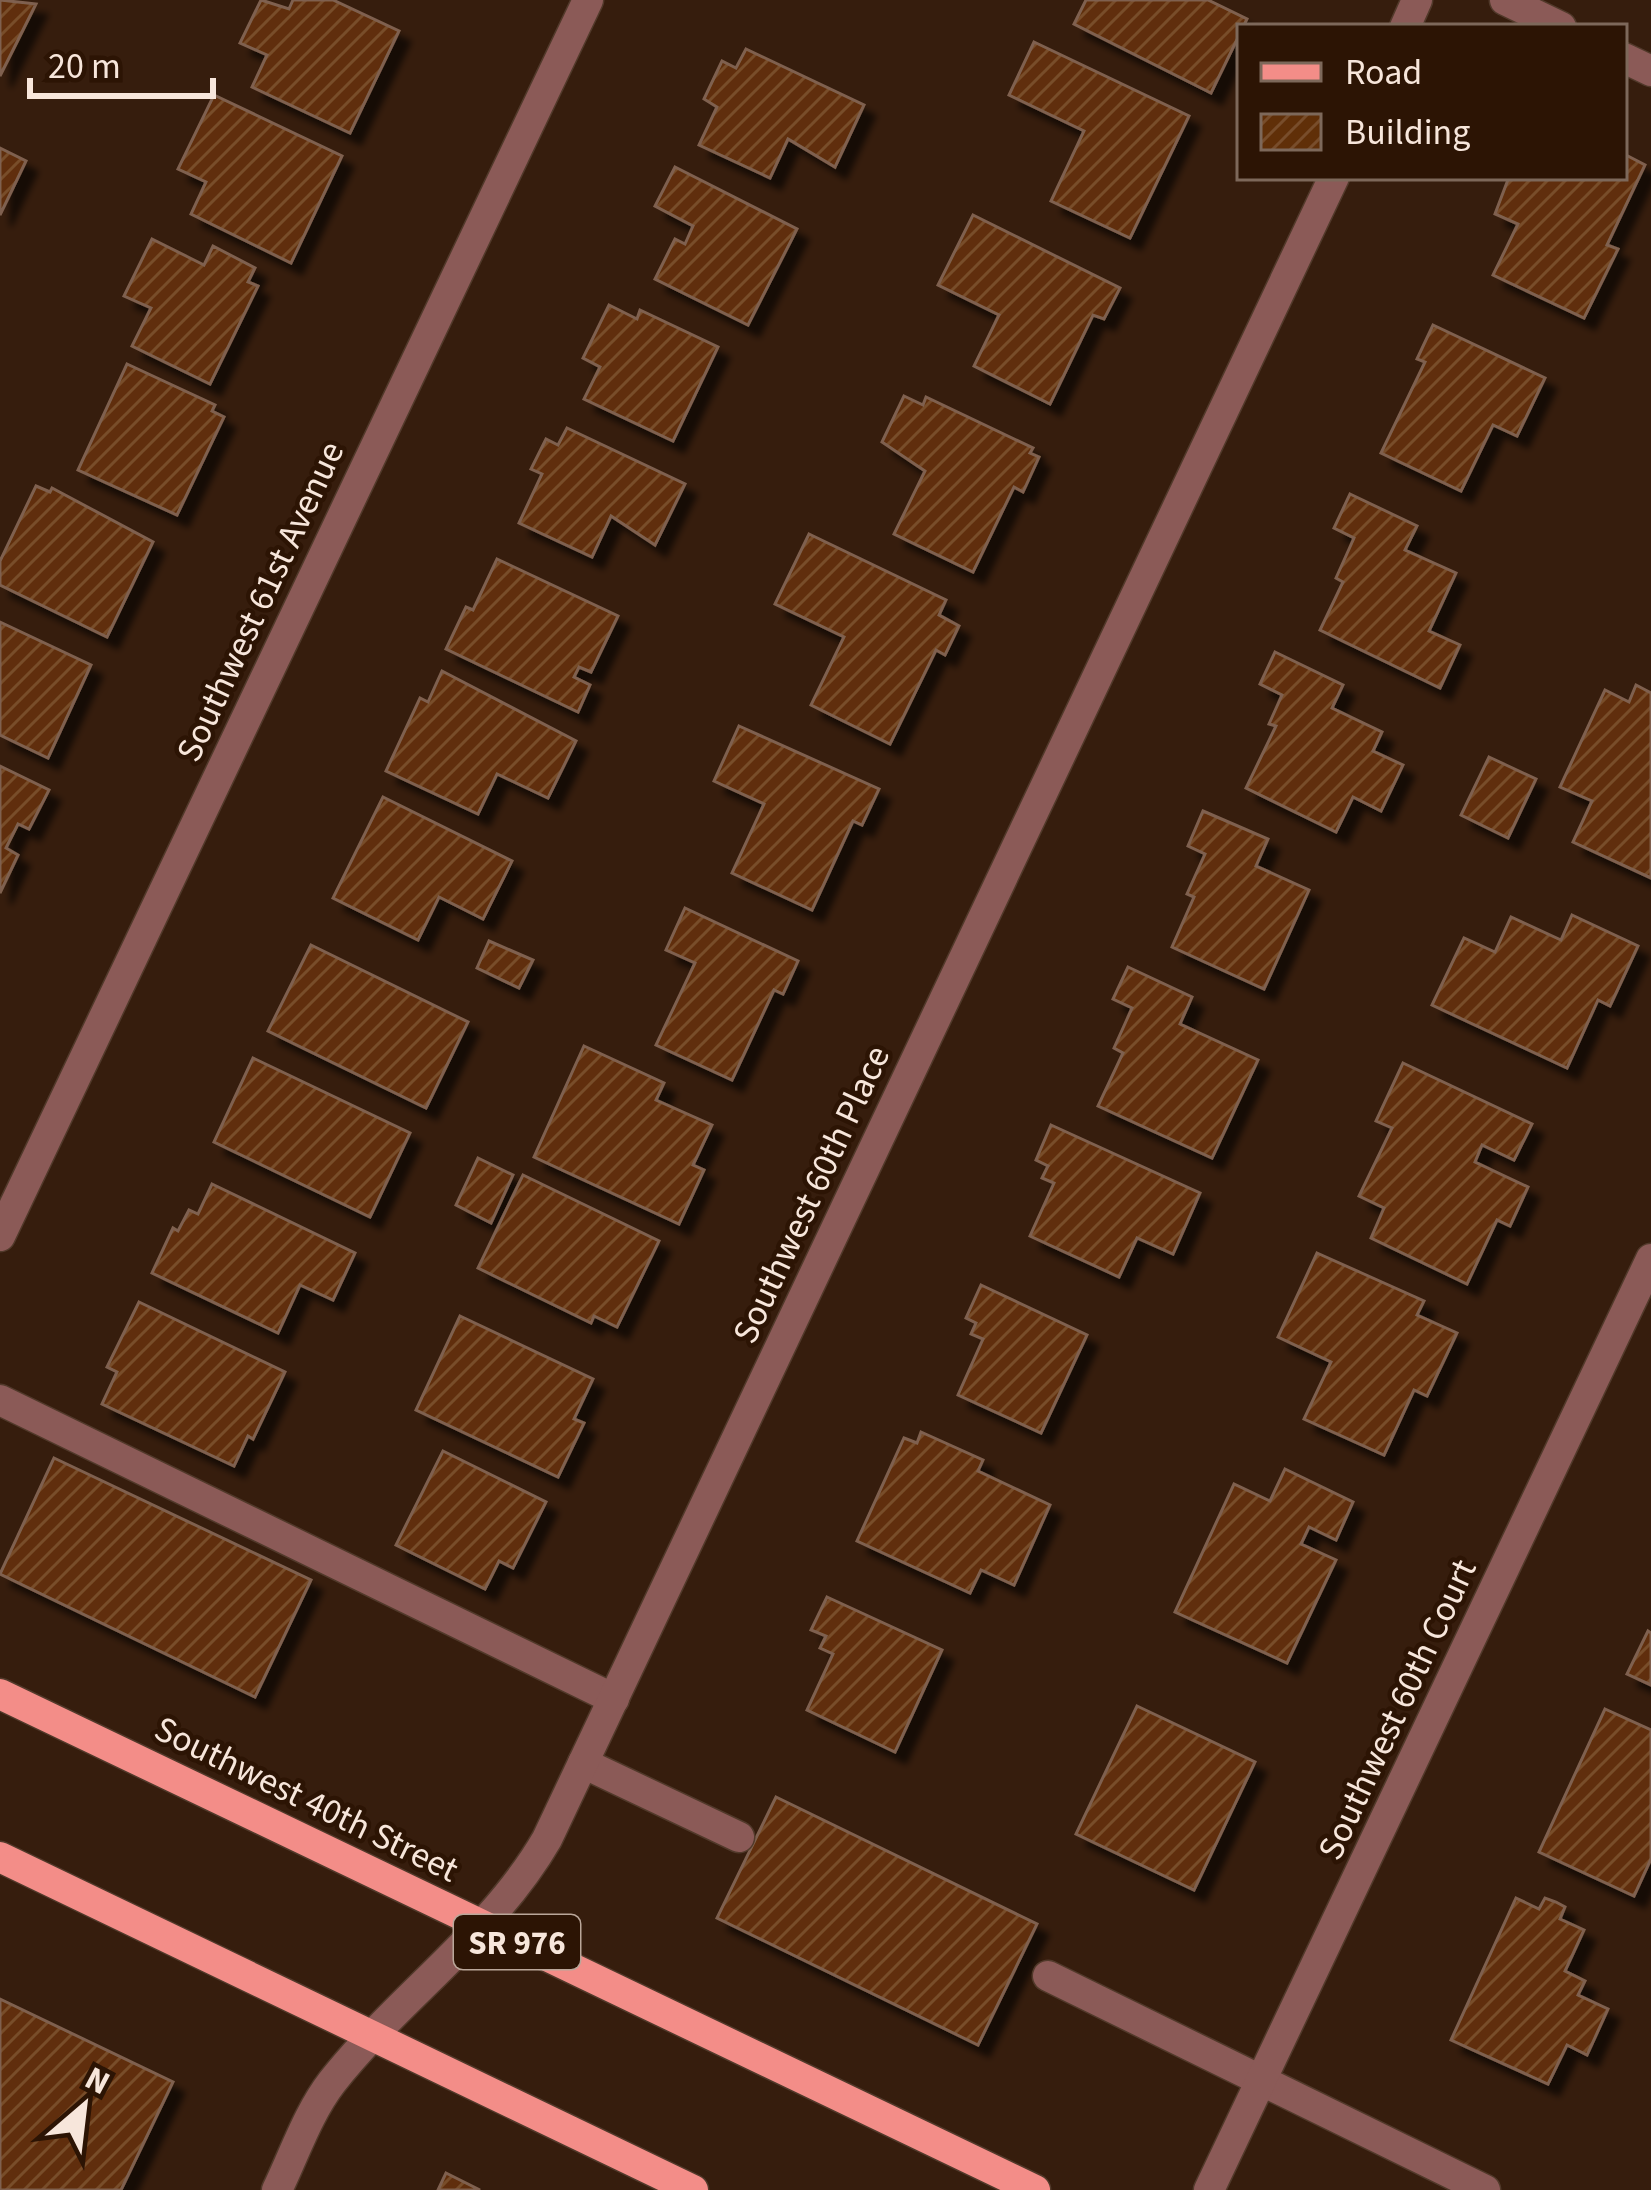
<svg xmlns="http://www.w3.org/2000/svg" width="1651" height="2190" viewBox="0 0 1651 2190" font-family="'Source Sans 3',sans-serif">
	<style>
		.building { fill: url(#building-hatch); stroke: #7f614f; stroke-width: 3; filter: url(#shadow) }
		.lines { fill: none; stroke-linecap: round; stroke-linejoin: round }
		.lane-casing { stroke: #51392a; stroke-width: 33 }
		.street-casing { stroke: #51392a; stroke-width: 33 }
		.primary-casing { stroke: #51392a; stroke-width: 33 }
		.lane { stroke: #8b5a57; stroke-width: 30 }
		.street { stroke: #8b5a57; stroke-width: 30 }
		.primary { stroke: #f38d88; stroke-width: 30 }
		.labels { text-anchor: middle; stroke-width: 9; stroke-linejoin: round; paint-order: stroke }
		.shield { fill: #2c1404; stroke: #baa79a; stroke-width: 3 }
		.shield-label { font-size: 33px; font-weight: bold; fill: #f7e6db }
		.street-label { font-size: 36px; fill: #f7e6db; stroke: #2c1404 }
	</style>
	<defs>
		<pattern id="building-hatch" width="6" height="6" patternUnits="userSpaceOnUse" patternTransform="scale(3)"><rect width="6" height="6" fill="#602f08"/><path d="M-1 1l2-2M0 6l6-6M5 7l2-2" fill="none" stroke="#784d2b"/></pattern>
		<filter id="shadow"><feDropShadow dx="11" dy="11" stdDeviation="3" flood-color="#0009"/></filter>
	</defs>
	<rect width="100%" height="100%" fill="#361d0d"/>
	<g class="building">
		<path d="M0,0L36,4L0,76Z"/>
		<path d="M261,0L289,9L293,0H333L399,31L350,133L252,87L267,55L240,43Z"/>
		<path d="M1086,0H1208L1247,19L1211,93L1074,24Z"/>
		<path d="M1034,42L1189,116L1130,238L1051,201L1084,131L1009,95Z"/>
		<path d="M746,49L864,105L835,167L788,139L770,178L699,145L717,107L704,99L722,61L736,68Z"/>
		<path d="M214,95L342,156L291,263L191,214L206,182L178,169Z"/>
		<path d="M0,148L26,161L0,215Z"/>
		<path d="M1624,154L1645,165L1607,245L1618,249L1584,318L1493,275L1518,224L1495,214L1509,177H1624Z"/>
		<path d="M675,167L797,229L748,325L655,279L675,239L685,244L693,226L655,206Z"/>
		<path d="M973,215L1120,288L1104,319L1093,315L1050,404L974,366L999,315L938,285Z"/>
		<path d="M152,239L204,265L213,246L255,268L248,282L258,286L210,384L132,346L151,308L124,296Z"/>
		<path d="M609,305L637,319L640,310L718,347L673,441L584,399L600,367L583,358Z"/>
		<path d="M1433,325L1545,378L1517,436L1493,425L1461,491L1381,453L1425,362L1417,359Z"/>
		<path d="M127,364L215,405L212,411L224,417L177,515L78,470Z"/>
		<path d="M904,396L923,405L926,397L1033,448L1030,453L1039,457L1023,492L1014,487L973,572L894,534L925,471L882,442Z"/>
		<path d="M567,428L685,484L655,545L611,516L592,557L519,523L542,474L531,469L546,439L558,445Z"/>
		<path d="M36,486L50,492L52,488L153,542L107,637L0,585V561Z"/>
		<path d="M1350,494L1417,526L1405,550L1456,573L1429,631L1460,645L1440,688L1320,630L1343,582L1336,578L1354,538L1334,528Z"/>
		<path d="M809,534L946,600L939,615L959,626L945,655L936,650L890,744L811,705L844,637L775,604Z"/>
		<path d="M497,559L618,616L591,672L579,667L574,677L590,685L578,712L446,649L466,607L473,610Z"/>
		<path d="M0,622L91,665L48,758L0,735Z"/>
		<path d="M1275,652L1343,685L1332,708L1382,732L1373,751L1403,765L1381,811L1353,797L1336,832L1246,788L1276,726L1269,724L1282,695L1260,684Z"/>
		<path d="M442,671L576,741L548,798L497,774L478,814L386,771L420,698L428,702Z"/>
		<path d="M1636,685L1651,693V878L1573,842L1592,801L1560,787L1605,690L1629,702Z"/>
		<path d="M739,726L879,789L862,825L853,821L812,910L732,873L764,804L714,781Z"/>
		<path d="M1489,757L1536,779L1508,838L1461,815Z"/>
		<path d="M0,766L49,790L29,829L18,824L6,848L18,855L0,893Z"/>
		<path d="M383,797L512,861L483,919L439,897L418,940L333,898Z"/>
		<path d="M1203,811L1268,839L1256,866L1309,890L1264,989L1172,947L1194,897L1187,894L1205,854L1188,846Z"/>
		<path d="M685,908L798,961L783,994L774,990L732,1080L656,1045L695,963L666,950Z"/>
		<path d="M1572,915L1638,946L1610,1006L1598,1000L1567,1068L1432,1005L1464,938L1495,952L1511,917L1561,940Z"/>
		<path d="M489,941L533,960L519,988L477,968Z"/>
		<path d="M311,945L468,1022L426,1108L268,1031Z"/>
		<path d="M1128,967L1192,997L1180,1024L1258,1060L1212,1158L1098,1106L1123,1053L1114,1048L1132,1008L1113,999Z"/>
		<path d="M584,1046L664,1083L656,1100L712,1125L693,1165L704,1170L679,1224L534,1157Z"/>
		<path d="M253,1058L410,1133L370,1217L214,1142Z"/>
		<path d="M1403,1063L1532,1124L1514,1160L1482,1145L1475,1162L1528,1187L1510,1226L1497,1220L1467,1284L1371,1238L1384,1208L1359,1196L1392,1128L1376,1121Z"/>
		<path d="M1051,1125L1200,1193L1173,1254L1137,1238L1119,1277L1030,1236L1054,1183L1042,1178L1048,1166L1036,1160Z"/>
		<path d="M478,1158L513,1175L491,1223L456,1205Z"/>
		<path d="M523,1175L659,1241L617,1327L594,1316L591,1323L478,1268Z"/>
		<path d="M212,1184L355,1253L333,1300L300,1285L278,1333L152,1273L173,1228L178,1231L189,1210L198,1214Z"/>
		<path d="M1317,1253L1424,1301L1417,1315L1457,1333L1427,1396L1414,1390L1384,1455L1304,1419L1331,1362L1278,1337Z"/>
		<path d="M981,1285L1087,1335L1041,1433L958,1395L983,1339L971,1334L976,1323L966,1318Z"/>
		<path d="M139,1302L285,1372L253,1439L248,1436L234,1466L102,1404L117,1372L107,1367Z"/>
		<path d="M460,1316L593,1379L574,1419L584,1423L558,1477L416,1410Z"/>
		<path d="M921,1432L983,1460L978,1471L1050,1505L1014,1585L981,1570L970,1593L857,1541L904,1438L917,1443Z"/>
		<path d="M443,1451L546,1502L513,1568L499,1561L485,1589L396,1545Z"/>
		<path d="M54,1458L311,1580L255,1697L0,1574Z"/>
		<path d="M1285,1469L1353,1502L1336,1540L1309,1527L1301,1544L1336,1560L1287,1663L1175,1612L1234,1484L1270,1501Z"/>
		<path d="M827,1597L942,1650L895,1752L807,1710L833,1654L820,1648L826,1636L811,1630Z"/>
		<path d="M1648,1631L1651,1633V1685L1627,1674Z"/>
		<path d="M1137,1706L1255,1762L1194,1890L1076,1834Z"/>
		<path d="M1605,1709L1651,1730V1859L1634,1896L1539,1852Z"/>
		<path d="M776,1797L1037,1924L978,2045L717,1918Z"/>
		<path d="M1516,1898L1539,1909L1545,1898L1556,1902L1565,1907L1560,1919L1584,1930L1565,1971L1585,1981L1578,1995L1608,2009L1587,2055L1567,2045L1548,2084L1451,2040Z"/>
		<path d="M0,1999L173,2082L121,2190H0Z"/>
		<path d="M446,2173L480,2190H438Z"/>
	</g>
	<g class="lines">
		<defs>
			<g id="lane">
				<path d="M0,1400L614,1699"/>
				<path d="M583,1763L739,1837"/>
				<path d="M1048,1976L1485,2190"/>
			</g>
			<g id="street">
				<path d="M1505,0L1561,27"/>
				<path d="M1405,27L1417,0"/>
				<path d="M1624,58L1651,71"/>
				<path d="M0,1236L588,0"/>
				<path d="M277,2190C294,2155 308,2113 332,2082C399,1997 492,1934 547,1839L1334,177"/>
				<path d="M1209,2190L1651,1259"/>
			</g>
			<g id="primary">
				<path d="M0,1694L1035,2190"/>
				<path d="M0,1857L693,2190"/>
			</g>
		</defs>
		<use href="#lane" class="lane-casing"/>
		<use href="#street" class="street-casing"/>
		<use href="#primary" class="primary-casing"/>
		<use href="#lane" class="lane"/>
		<use href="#street" class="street"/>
		<use href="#primary" class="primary"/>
	</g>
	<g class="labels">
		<rect class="shield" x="454" y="1915" width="126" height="54" rx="9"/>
		<g class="shield-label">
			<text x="517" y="1954">SR 976</text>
		</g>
		<g class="street-label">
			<text transform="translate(259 601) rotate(-65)" y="13">Southwest 61st Avenue</text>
			<text transform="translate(810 1194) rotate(-65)" y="13">Southwest 60th Place</text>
			<text transform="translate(1396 1709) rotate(-65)" y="13">Southwest 60th Court</text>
			<text transform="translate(307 1798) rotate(26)" y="13">Southwest 40th Street</text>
		</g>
	</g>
	<rect x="1237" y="24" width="390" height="156" fill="#2c1404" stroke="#7d685a" stroke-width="3"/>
	<rect x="1261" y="63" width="60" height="18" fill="#f38d88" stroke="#7d685a" stroke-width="3"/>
	<text x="1345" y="84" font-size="36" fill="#f7e6db">Road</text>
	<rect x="1261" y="114" width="60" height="36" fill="url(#building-hatch)" stroke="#7d685a" stroke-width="3"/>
	<text x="1345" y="144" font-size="36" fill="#f7e6db">Building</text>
	<g transform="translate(84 2106) rotate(28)" stroke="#2c1404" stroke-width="9" paint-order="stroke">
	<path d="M0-9L21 45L0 30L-21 45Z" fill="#f7e6db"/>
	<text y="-18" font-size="33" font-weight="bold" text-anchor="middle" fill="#f7e6db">N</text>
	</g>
	<path d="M30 78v18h183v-18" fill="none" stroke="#f7e6db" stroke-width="6"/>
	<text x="48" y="78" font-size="36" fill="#f7e6db" stroke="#2c1404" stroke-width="9" paint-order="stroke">20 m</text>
</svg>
